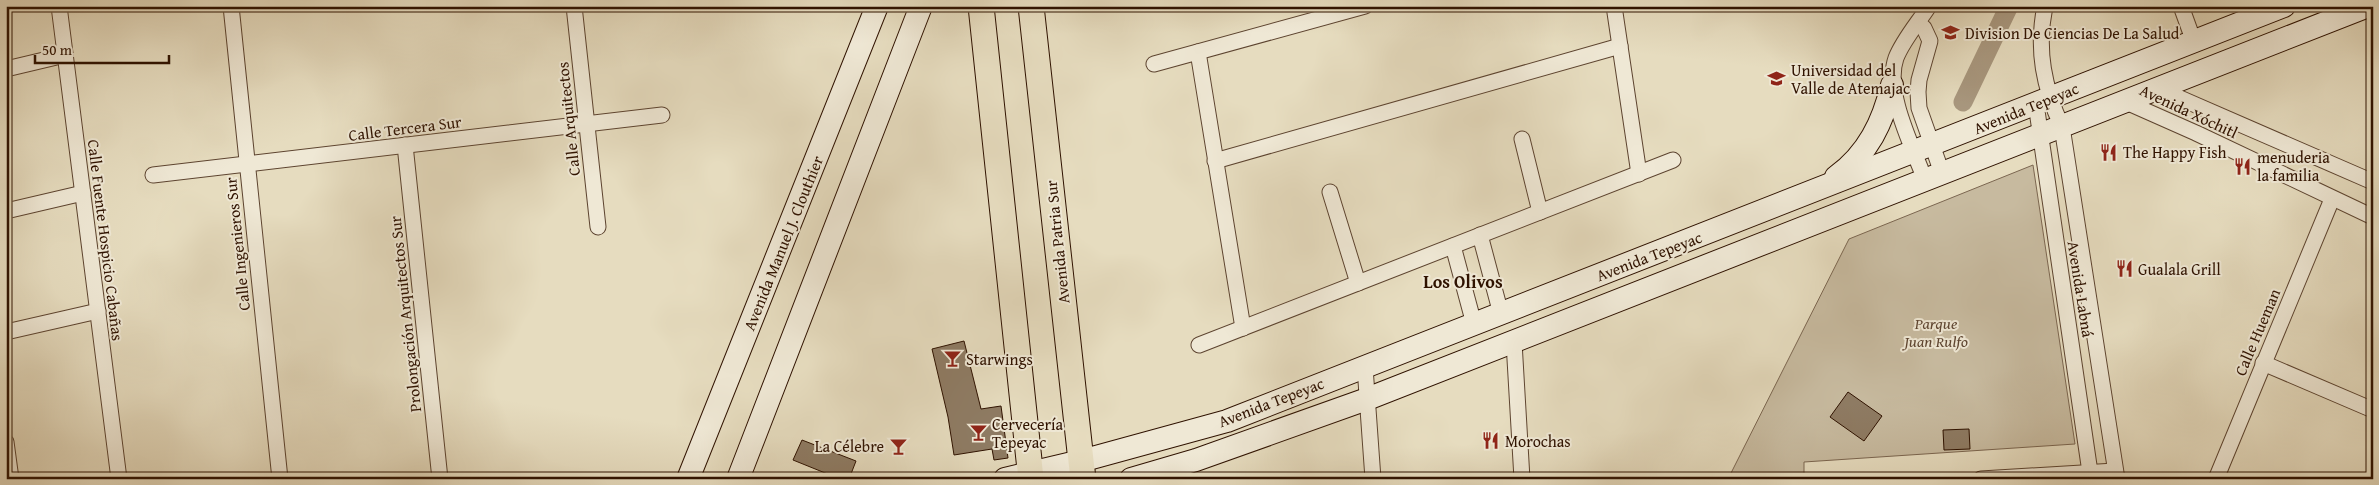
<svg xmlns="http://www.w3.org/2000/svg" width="2379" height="485" viewBox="0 0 2379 485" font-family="'Gentium Book Plus',serif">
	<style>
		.green { fill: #c7ba9f; stroke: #7b6650 }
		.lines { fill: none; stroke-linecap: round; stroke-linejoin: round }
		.canal { stroke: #a8977e; stroke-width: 19 }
		.building { fill: #8e7b63; stroke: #2f1200 }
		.street-casing { stroke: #5d4430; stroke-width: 17 }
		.secondary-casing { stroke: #2f1200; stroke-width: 24 }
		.primary-casing { stroke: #2f1200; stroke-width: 27 }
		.street { stroke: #efe8d5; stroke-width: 15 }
		.secondary { stroke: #efe8d5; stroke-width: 22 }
		.primary { stroke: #e6dcbf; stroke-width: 25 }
		.labels { text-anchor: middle; stroke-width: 4; stroke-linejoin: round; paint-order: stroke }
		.poi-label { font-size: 16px; fill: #2f1200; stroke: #efe8d5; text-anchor: start }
		.street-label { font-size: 16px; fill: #2f1200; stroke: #efe8d5 }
		.park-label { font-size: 16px; font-style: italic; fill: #5d4430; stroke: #efe8d5 }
		.neighbourhood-label { font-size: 18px; font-weight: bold; fill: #2f1200; stroke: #efe8d5 }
	</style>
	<rect width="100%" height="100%" fill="#e6dcbf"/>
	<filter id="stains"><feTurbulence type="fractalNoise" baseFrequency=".004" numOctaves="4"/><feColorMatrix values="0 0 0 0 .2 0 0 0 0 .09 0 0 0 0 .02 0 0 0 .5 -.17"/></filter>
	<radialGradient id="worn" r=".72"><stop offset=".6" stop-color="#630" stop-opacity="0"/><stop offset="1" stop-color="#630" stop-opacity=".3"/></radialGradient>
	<path class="green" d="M2033,165L2075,444L1804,462V479H1728L1849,239Z"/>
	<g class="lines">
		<path class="canal" d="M1963,102L2009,6"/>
	</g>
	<g class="building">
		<path d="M964,341L981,409L1001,406L1008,458L994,460L992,449L954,455L948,417L932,349Z"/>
		<path d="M1848,392L1882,416L1864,441L1830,417Z"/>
		<path d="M1969,429L1970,449L1944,450L1943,430Z"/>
		<path d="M802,440L856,461L849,479H840L793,460Z"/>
	</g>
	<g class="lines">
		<defs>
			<g id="street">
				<path d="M59,6L119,479"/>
				<path d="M231,6L280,479"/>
				<path d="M574,6L598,227"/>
				<path d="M1614,6L1639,174"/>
				<path d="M2045,6C2036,50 2044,88 2062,127L2117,479"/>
				<path d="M2181,6L2194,42"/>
				<path d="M1918,23L1924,28L1930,41L1919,80L1918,92L1919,108L1942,173"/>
				<path d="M1198,52L1243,328"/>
				<path d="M1154,64L1365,6"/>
				<path d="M6,69L65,55"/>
				<path d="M2159,89L2373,182"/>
				<path d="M2126,102L2196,133L2373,217"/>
				<path d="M2036,104L2091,479"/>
				<path d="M1522,139L1540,212"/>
				<path d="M405,145L440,479"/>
				<path d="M1215,161L1620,46"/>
				<path d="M153,175L662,115"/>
				<path d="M1925,180C1913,147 1884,92 1896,58C1903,40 1918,23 1929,6"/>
				<path d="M1330,192L1358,283"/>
				<path d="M6,211L83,193"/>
				<path d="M1480,235L1501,314"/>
				<path d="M1453,246L1474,324"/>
				<path d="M6,332L98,311"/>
				<path d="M1514,342L1522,479"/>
				<path d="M1199,345L1673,160"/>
				<path d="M2263,363L2373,410"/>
				<path d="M1365,367L1373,479"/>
				<path d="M6,442L11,479"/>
				<path d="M1981,479L2115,471"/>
				<path d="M2216,479L2332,199"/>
			</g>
			<g id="secondary">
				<path d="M1836,177C1868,154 1883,122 1892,85"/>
				<path d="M688,479L877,6"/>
				<path d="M738,479L921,6"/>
				<path d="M1005,479L1081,461L1227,421L2284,6"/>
				<path d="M1131,479L1196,460L1367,399L2368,6"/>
			</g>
			<g id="primary">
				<path d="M981,6L1031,479"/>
				<path d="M1031,6L1083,479"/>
			</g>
		</defs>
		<use href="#street" class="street-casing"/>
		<use href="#secondary" class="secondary-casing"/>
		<use href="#primary" class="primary-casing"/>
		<use href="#street" class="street"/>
		<use href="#secondary" class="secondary"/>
		<use href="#primary" class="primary"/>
	</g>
	<defs>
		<symbol id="university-bare" viewBox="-9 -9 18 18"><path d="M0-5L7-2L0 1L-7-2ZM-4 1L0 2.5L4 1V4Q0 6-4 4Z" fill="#8f2418" stroke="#efe8d5" stroke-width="2.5" paint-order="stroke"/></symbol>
		<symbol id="restaurant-bare" viewBox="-9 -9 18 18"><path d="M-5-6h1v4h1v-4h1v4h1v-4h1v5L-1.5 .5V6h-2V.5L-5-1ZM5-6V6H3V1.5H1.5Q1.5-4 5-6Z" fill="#8f2418" stroke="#efe8d5" stroke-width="2.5" paint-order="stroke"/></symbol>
		<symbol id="bar-bare" viewBox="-9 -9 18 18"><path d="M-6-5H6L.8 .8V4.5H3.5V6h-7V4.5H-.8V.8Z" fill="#8f2418" stroke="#efe8d5" stroke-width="2.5" paint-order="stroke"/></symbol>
	</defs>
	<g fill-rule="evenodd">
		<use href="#university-bare" x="1938" y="20" width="25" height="25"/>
		<use href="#university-bare" x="1764" y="66" width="25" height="25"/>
		<use href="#restaurant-bare" x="2096" y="140" width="25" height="25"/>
		<use href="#restaurant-bare" x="2230" y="154" width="25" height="25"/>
		<use href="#restaurant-bare" x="2112" y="256" width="25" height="25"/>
		<use href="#bar-bare" x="940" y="346" width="25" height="25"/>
		<use href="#bar-bare" x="966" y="420" width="25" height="25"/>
		<use href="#restaurant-bare" x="1478" y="428" width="25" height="25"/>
		<use href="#bar-bare" x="886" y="434" width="25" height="25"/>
	</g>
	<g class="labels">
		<g class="poi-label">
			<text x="1965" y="39">Division De Ciencias De La Salud</text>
			<text x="1791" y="76">Universidad del<tspan x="1791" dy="18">Valle de Atemajac</tspan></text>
			<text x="2123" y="158">The Happy Fish</text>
			<text x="2257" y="163">menuderia<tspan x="2257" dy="18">la familia</tspan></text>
			<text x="2138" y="275">Gualala Grill</text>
			<text x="966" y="365">Starwings</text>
			<text x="992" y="430">Cervecería<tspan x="992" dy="18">Tepeyac</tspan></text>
			<text x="1505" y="447">Morochas</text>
			<text x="884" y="452" text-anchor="end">La Célebre</text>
		</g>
		<g class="street-label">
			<text transform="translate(2026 108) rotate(-22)" y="6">Avenida Tepeyac</text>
			<text transform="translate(2189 111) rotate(25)" y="6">Avenida Xóchitl</text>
			<text transform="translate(568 119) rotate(-96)" y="6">Calle Arquitectos</text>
			<text transform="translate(405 128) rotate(-7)" y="6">Calle Tercera Sur</text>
			<text transform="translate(106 240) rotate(83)" y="6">Calle Fuente Hospicio Cabañas</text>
			<text transform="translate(1057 242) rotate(-96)" y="6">Avenida Patria Sur</text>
			<text transform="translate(783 243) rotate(-68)" y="6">Avenida Manuel J. Clouthier</text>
			<text transform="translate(237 244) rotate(-96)" y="6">Calle Ingenieros Sur</text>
			<text transform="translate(1649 256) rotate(-21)" y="6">Avenida Tepeyac</text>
			<text transform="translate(2081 289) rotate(81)" y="6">Avenida Labná</text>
			<text transform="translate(405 314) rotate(-96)" y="6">Prolongación Arquitectos Sur</text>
			<text transform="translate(2257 332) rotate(-67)" y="6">Calle Hueman</text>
			<text transform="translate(1271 402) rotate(-21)" y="6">Avenida Tepeyac</text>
		</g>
		<g class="park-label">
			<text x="1936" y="329">Parque<tspan x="1936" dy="18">Juan Rulfo</tspan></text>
		</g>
		<g class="neighbourhood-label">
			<text x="1463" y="288">Los Olivos</text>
		</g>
	</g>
	<rect width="2379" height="485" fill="none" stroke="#e6dcbf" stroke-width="25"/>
	<rect x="8" y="8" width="2364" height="470" fill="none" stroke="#2f1200" stroke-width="2.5"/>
	<rect x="12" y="12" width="2354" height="460" fill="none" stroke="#2f1200"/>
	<path d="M35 55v8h134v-8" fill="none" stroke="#2f1200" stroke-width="2.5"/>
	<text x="42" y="55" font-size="15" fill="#2f1200" stroke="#efe8d5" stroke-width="4" paint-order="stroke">50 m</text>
	<rect width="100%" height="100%" filter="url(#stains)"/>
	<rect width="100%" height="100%" fill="url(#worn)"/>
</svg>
